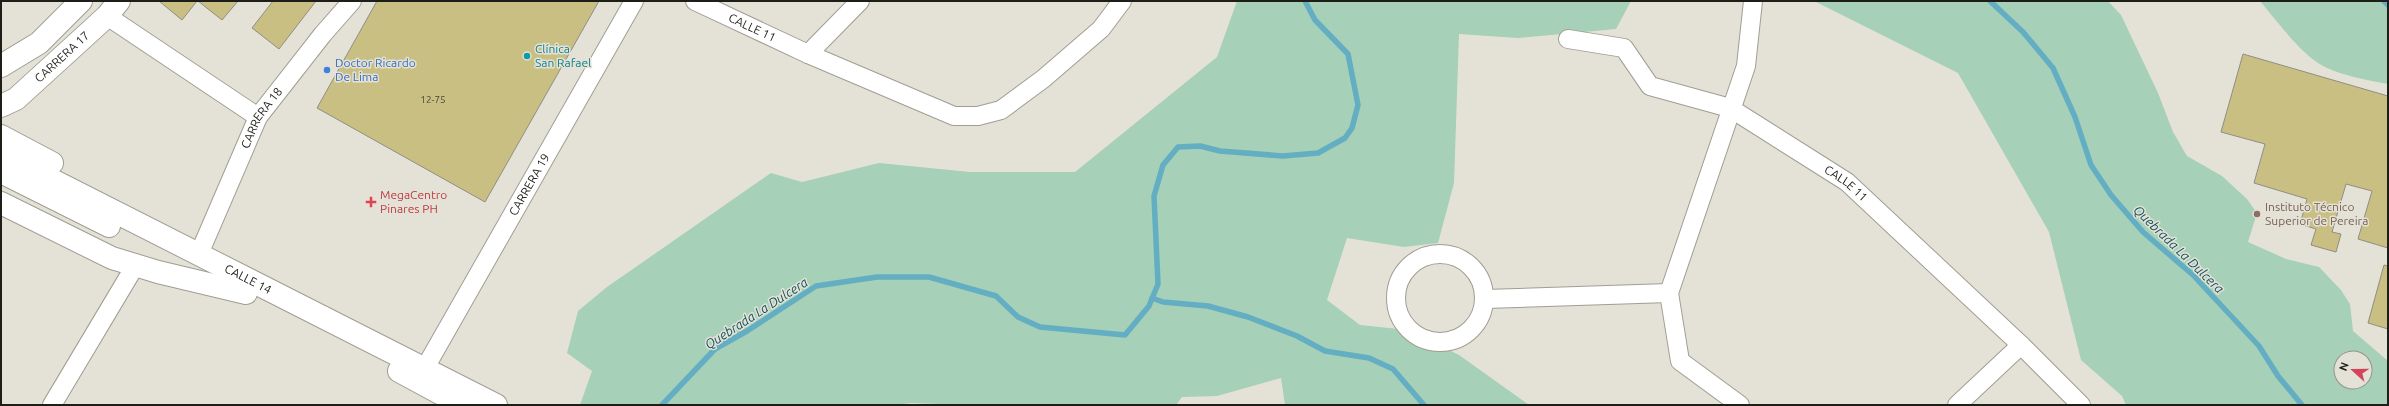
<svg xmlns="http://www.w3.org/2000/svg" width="2389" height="406" viewBox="0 0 2389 406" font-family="Ubuntu,sans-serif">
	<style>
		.green { fill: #a6d0b7; fill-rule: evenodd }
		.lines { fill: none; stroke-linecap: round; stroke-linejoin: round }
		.stream { stroke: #63aec2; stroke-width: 5.5 }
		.building { fill: #c9bf83; stroke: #908e83 }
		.minor-casing { stroke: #a09e93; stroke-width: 20 }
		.secondary-casing { stroke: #a09e93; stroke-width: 24 }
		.minor { stroke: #fff; stroke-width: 18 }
		.secondary { stroke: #fff; stroke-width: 22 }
		.culture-dot { fill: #0f9aa8; stroke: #e4e2d6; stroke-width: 1.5 }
		.shop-dot { fill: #3f7fe0; stroke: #e4e2d6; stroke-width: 1.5 }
		.health-dot { fill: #e0444e; stroke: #e4e2d6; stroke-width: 1.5 }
		.education-dot { fill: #8d6e63; stroke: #e4e2d6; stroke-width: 1.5 }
		.labels { text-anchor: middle; stroke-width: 3; stroke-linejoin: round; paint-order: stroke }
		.number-label { font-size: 10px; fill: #494634 }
		.street-label { font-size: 12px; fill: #1e1e19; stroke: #e4e2d6 }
		.culture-label { font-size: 12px; fill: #0d838f; stroke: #e4e2d6; text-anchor: start }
		.shop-label { font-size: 12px; fill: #366cbe; stroke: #e4e2d6; text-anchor: start }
		.health-label { font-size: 12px; fill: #be3a42; stroke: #e4e2d6; text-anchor: start }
		.education-label { font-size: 12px; fill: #785e54; stroke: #e4e2d6; text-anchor: start }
		.water-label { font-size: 13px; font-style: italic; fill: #115261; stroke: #e4e2d6 }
	</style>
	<rect width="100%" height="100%" fill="#e4e2d6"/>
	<g class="green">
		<path d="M1237,1H1631L1616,29L1518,38L1459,34L1454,183L1438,243L1404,247L1347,238L1327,300L1360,325L1408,330L1459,355L1529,405H1285L1281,378L1217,396L1182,397L1176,405H966L911,403L895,405H580L592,371L567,353L578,311L607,287L771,173L802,182L879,163L970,172H1075L1217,57Z"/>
		<path d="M1814,1H2108L2121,15L2158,93L2173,132L2187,156L2222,176L2247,199L2257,213L2248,242L2286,259L2319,267L2341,290L2350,304L2353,331L2388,361V405H2126L2122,396L2081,360L2049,232L1958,73ZM2341,358H2365V382H2341Z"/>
		<path d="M2260,1H2388V84C2367,80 2344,76 2325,67C2302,56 2277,21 2260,1Z"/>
	</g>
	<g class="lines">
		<g class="stream">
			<path d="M1990,1L2023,32L2053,68L2075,117L2091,165L2111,195L2143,232L2193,275L2259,346L2278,376L2302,405"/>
			<path d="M2384,1L2388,5"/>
			<path d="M1152,298L1163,302L1208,306L1248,317L1297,336L1325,351L1369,358L1393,369L1424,405"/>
			<path d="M662,405L715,349L747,331L816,286L877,277H929L996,296L1018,317L1040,327L1125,335L1149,306L1158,284L1154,196L1163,165L1178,147L1200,146L1220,151L1283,156L1318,153L1345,138L1352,128L1358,105L1348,54L1315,20L1305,1"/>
		</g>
	</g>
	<g class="building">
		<path d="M159,1H197L182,20Z"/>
		<path d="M198,1H238L222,20Z"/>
		<path d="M273,1H316L279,49L252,28Z"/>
		<path d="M377,1H599L485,202L317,108Z"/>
		<path d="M2243,54L2388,96V248L2358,239L2372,191L2346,184L2332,232L2341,234L2336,252L2311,245L2316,229L2300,224L2307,199L2254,183L2265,144L2221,132Z"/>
		<path d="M2384,265L2388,266V329L2368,323Z"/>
	</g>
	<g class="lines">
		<defs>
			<g id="minor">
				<path id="s1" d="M695,1L808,54L954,116H978L1001,110L1043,79L1101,29L1122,1"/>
				<path d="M107,16L258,117"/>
				<path id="s2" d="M1568,39L1624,48L1650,86L1730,108L1847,182L2021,345L2081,405"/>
				<path d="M808,54L860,1"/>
				<circle cx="1440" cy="298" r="44"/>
				<path id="s3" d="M199,254L258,117L323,34L352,1"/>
				<path d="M1485,299L1669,293"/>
				<path id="s4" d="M425,368L634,1"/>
				<path d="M52,405L135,266"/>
				<path d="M1740,405L1680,361L1669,293L1746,66L1753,1"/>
				<path d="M1957,405L2021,345"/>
			</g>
			<g id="secondary">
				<path d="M1,66L39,43L81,1"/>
				<path id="s5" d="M1,106L16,99L107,16L119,1"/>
				<path d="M1,136L52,163"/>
				<path id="s6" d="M1,154L496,405"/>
				<path d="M1,172L109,226"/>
				<path d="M1,203L112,258L158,272L246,293"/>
				<path d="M399,371L462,405"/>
			</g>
		</defs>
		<use href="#minor" class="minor-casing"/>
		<use href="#secondary" class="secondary-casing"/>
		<use href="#minor" class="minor"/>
		<use href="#secondary" class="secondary"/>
	</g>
	<circle class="culture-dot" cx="527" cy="56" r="4"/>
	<circle class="shop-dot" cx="327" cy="70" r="4"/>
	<path class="health-dot" d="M369 196h4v4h4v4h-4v4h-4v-4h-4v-4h4z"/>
	<circle class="education-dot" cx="2257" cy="214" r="4"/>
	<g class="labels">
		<g class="number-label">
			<text x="433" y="103">12-75</text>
		</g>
		<g class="street-label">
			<text dy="4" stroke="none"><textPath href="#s1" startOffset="63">CALLE 11</textPath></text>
			<text dy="4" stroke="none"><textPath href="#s5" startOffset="79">CARRERA 17</textPath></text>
			<text dy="4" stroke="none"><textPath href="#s3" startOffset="150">CARRERA 18</textPath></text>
			<text dy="4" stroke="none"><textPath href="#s2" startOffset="324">CALLE 11</textPath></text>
			<text dy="4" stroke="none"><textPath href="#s4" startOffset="211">CARRERA 19</textPath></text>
			<text dy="4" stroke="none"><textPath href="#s6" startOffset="277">CALLE 14</textPath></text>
		</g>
		<g class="culture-label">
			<text x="535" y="53">Clínica<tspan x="535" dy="14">San Rafael</tspan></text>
		</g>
		<g class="shop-label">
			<text x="335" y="67">Doctor Ricardo<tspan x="335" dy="14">De Lima</tspan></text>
		</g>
		<g class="health-label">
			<text x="380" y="199">MegaCentro<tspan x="380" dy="14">Pinares PH</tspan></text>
		</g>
		<g class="education-label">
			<text x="2265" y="211">Instituto Técnico<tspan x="2265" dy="14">Superior de Pereira</tspan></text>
		</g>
		<g class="water-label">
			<text transform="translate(2179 249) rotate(44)" y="5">Quebrada La Dulcera</text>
			<text transform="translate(756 313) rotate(-33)" y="5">Quebrada La Dulcera</text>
		</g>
	</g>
	<rect width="2389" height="406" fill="none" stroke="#1e1e19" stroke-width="4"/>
	<g transform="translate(2353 370) rotate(291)"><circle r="19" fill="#e4e2d6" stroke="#95948a"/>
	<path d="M0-3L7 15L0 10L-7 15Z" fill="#d3435c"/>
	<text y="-6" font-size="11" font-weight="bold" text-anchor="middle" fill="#1e1e19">N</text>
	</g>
</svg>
